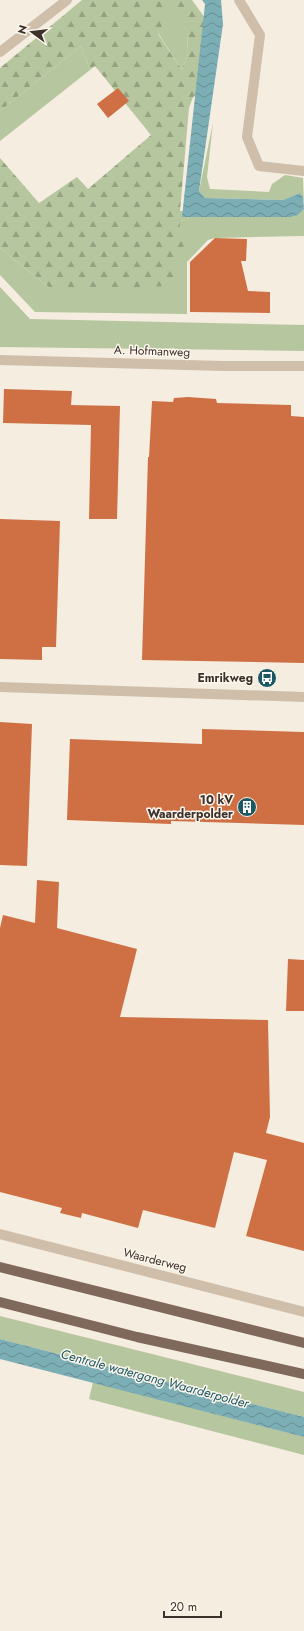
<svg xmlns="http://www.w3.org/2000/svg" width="304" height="1631" viewBox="0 0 304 1631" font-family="Jost,sans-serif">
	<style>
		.green { fill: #b6c69e }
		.forest { fill: url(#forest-firs); fill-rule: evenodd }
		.water { fill: url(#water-waves) }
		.building { fill: #cf7044 }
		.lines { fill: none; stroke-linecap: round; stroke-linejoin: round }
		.lane { stroke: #cfbeaa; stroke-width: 10 }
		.street { stroke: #cfbeaa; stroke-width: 10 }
		.primary { stroke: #7f695a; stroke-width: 10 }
		.labels { text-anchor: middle; stroke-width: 3; stroke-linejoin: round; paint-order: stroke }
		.street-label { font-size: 12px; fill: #3c312a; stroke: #fcf6ed }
		.poi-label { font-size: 12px; font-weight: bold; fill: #3c312a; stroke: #fcf6ed; text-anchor: end }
		.water-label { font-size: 13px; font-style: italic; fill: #1b5862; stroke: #fcf6ed }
	</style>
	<defs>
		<pattern id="forest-firs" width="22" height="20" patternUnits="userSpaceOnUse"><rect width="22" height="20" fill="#b6c69e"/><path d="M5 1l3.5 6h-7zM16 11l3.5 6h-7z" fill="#95a181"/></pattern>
		<pattern id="water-waves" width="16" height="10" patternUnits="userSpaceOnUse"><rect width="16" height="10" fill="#7caeb5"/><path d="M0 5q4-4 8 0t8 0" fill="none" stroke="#678e93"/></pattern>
	</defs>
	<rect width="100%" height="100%" fill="#f5ede0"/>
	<g class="green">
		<path d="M172,5L187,31L188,54L182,70L158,33Z"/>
		<path d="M81,46L90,70L0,141V111Z"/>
		<path d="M213,123L207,177L210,189L269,192L272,184L285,175L303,178L304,205L303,197L300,193L283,200L205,198L199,191Z"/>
		<path d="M304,209V236L215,238L208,240L187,262V314L35,312L0,275V248L50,288L185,242H175L181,221L193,216L291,217L298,215Z"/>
		<path d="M0,287L30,319L304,325V351L0,347Z"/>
		<path d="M0,1316L304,1392V1417L0,1339Z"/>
		<path d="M93,1382L304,1437V1455L89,1399Z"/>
	</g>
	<path class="forest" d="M82,0H192L205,18L201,93L193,97L189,108L180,211H192L193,216L181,221L176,242H185L170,286L120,288H50L0,248V158L39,203L77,177L88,189L151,135L95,66L90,70L81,46L0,111V68ZM172,6L187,31L188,54L182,70L158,34Z"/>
	<g class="water">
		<path d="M202,0H221L223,24L199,191L205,198L283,200L300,193L303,197L304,209L298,215L291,217H182L205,4Z"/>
		<path d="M0,1339L304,1417V1437L0,1359Z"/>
	</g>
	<g class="building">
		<path d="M118,88L129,101L108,118L97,104Z"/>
		<path d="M215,238L247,239L246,261H241L248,291L270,292V313L190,312V262Z"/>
		<path d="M4,389L72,391L71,405L120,406L117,519H89L91,425L3,423Z"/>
		<path d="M188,397L216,399L217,403L291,405V416L304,417V663L142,660L148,457H149L152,401L173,402L174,398Z"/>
		<path d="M0,519L60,521L56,647H42V660L0,659Z"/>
		<path d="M0,722L32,724L27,866L0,865Z"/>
		<path d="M202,729L304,732V825L171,821V824L67,820L70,739L202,744Z"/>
		<path d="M37,880L59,882L57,928L137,949L120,1017L268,1020L270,1117L266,1133L304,1143V1251L246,1236L267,1160L234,1152L215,1228L143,1210L138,1228L82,1213L81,1218L60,1213L62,1208L0,1192V928L3,915L35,923Z"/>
		<path d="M288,959L304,960V1011H286Z"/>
	</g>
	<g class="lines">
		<path class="lane" d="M0,52L67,0"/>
		<g class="street">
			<path d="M239,0L260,35L247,137L259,166L304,171"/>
			<path d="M0,360L223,366H304"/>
			<path d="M0,687L304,697"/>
			<path d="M0,1234L304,1312"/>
		</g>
		<g class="primary">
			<path d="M0,1267L304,1343"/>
			<path d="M0,1302L137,1337L304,1374"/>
		</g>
	</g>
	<defs>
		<symbol id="bus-disc" viewBox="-11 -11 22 22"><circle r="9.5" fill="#1b5862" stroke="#fcf6ed"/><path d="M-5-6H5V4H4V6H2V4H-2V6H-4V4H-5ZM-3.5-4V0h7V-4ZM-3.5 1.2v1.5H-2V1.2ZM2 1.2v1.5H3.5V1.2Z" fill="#fff"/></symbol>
		<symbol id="building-disc" viewBox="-11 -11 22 22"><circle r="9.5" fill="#1b5862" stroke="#fcf6ed"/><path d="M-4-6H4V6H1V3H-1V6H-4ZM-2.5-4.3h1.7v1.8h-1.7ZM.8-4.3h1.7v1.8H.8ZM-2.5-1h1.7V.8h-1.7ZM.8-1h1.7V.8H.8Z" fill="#fff"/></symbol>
	</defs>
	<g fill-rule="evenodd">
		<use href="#bus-disc" x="256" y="667" width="22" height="22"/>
		<use href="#building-disc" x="236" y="796" width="22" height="22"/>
	</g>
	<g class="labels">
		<g class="street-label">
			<text transform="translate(152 351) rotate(2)" y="4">A. Hofmanweg</text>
			<text transform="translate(155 1260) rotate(14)" y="4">Waarderweg</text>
		</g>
		<g class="poi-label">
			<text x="253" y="682">Emrikweg</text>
			<text x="233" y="804">10 kV<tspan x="233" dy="14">Waarderpolder</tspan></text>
		</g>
		<g class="water-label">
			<text transform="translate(155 1378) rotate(15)" y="5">Centrale watergang Waarderpolder</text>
		</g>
	</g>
	<g transform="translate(32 32) rotate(285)" stroke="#fcf6ed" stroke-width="3" paint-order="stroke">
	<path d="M0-3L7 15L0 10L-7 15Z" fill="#3c312a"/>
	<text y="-6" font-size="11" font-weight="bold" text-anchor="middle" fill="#3c312a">N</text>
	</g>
	<path d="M164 1611v6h57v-6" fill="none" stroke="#3c312a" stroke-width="2"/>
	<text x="170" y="1611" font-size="12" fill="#3c312a" stroke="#fcf6ed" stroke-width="3" paint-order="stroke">20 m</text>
</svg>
